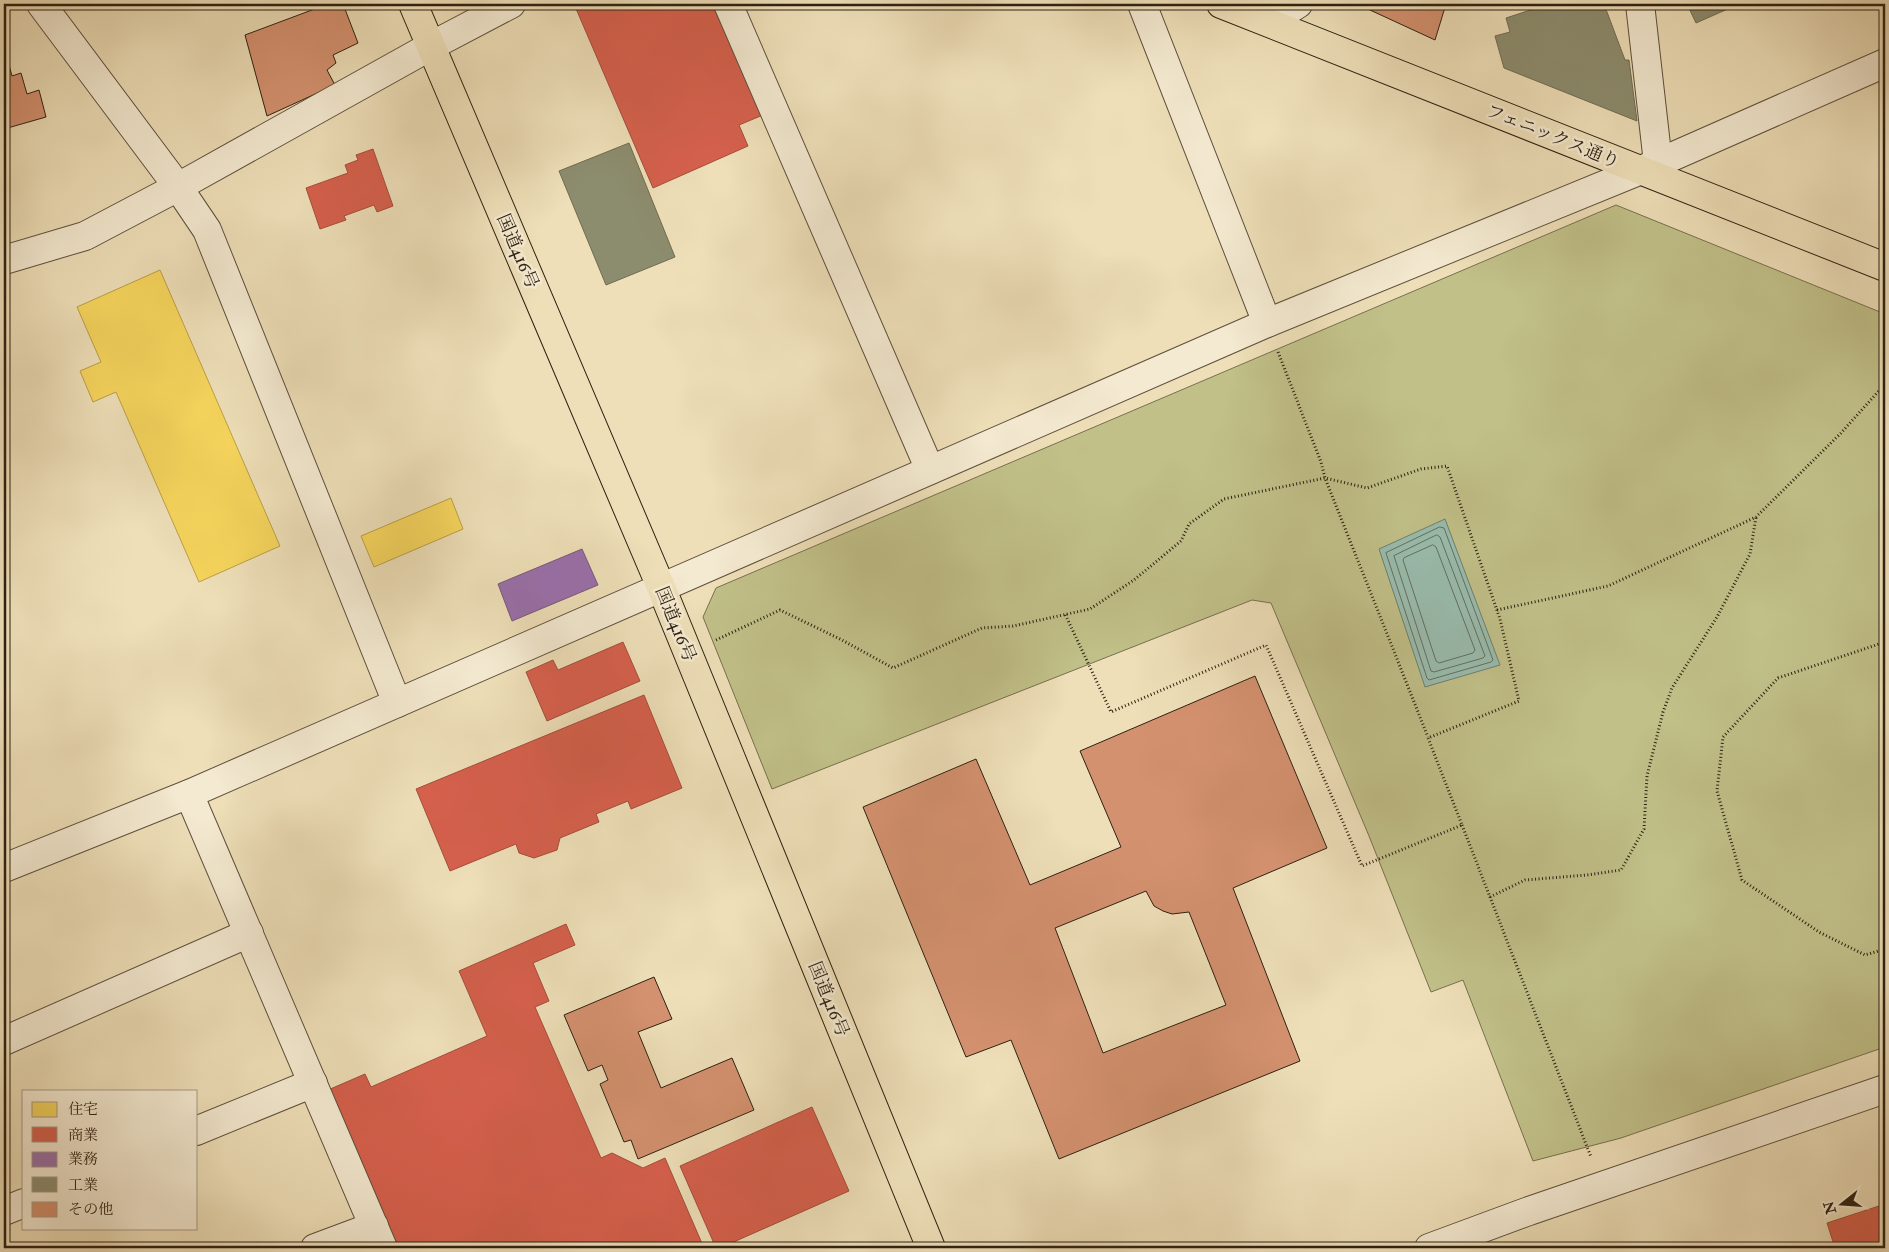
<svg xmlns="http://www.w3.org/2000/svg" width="1889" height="1252" viewBox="0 0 1889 1252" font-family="'IM FELL Double Pica','Noto Serif JP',serif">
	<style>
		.green { fill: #c1c089; stroke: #78704e }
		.water { fill: #99bdaf; stroke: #6e7f70 }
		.homes { fill: #f6d55c; stroke: #ba9f46 }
		.shops { fill: #d6604d; stroke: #a44d3b }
		.offices { fill: #9970ab; stroke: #79587d }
		.industry { fill: #8c8c6e; stroke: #706c52 }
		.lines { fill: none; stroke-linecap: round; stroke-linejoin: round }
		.shore { stroke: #646f60; stroke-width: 1 }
		.building { fill: #d4916f; stroke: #2e2112; fill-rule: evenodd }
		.minor-casing { stroke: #5e503c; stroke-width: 30 }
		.tertiary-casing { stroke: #5e503c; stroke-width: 30 }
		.primary-casing { stroke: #2e2112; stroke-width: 30 }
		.trunk-casing { stroke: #2e2112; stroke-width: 30 }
		.path { stroke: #2e2112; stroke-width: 3; stroke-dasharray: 1 2.5; stroke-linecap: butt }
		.minor { stroke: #f4ead1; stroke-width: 28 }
		.tertiary { stroke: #f4ead1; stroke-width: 28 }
		.primary { stroke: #eedfb8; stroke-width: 28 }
		.trunk { stroke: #eedfb8; stroke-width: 28 }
		.labels { text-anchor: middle; stroke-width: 5; stroke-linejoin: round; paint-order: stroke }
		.street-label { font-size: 18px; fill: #2e2112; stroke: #f4ead1 }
	</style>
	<rect width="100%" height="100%" fill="#eedfb8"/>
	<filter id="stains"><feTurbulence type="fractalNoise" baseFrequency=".004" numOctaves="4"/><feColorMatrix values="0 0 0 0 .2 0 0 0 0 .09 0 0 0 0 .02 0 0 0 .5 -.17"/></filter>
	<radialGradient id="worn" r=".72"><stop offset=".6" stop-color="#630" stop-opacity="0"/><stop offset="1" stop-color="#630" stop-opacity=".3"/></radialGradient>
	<path class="green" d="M1616,205L1885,314V1047L1621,1138L1533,1161L1463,980L1431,992L1369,836L1271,603L1252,600L772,789L703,617L716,588Z"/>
	<path class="water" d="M1445,519L1500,665L1425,687L1379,549Z"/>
	<g class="homes">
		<path d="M160,270L280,546L199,582L116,392L93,402L80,371L101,362L77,307Z"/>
		<path d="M451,498L463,529L374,567L361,536Z"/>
	</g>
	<g class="shops">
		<path d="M574,4H715L763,115L739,125L748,146L653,188Z"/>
		<path d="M373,149L393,206L377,212L374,205L344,216L346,220L320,229L306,188L348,173L345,165L358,160L356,155Z"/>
		<path d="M623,642L640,681L547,721L526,672L553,660L558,670Z"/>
		<path d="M644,695L682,788L631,809L628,801L596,814L599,822L560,838L557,850L534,858L519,853L516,844L450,871L416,789Z"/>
		<path d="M566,924L575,945L533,963L549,1001L535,1007L601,1158L612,1153L643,1168L665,1158L704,1248H397L328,1090L365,1074L371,1087L487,1036L459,971Z"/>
		<path d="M812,1107L849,1191L720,1248H716L680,1166Z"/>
		<path d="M1885,1204V1248H1835L1827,1223Z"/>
	</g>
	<path class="offices" d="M582,549L598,585L512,621L498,584Z"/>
	<g class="industry">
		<path d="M1549,4H1604L1625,60H1629L1637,121L1504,68L1495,36L1510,32L1506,18Z"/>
		<path d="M1687,4H1739L1696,23Z"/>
		<path d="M629,143L675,257L606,285L559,171Z"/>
	</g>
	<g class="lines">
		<g class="shore">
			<path d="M1440,527L1444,528L1493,660L1491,662L1429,680L1427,678L1386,553Z"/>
			<path d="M1437,535L1440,537L1485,656L1483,658L1434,672L1431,671L1394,556Z"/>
			<path d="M1433,545L1436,547L1475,650L1473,653L1439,663L1436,661L1403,560L1404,558Z"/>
		</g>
	</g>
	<g class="building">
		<path d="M328,4H343L358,43L333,55L336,63L327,70L335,85L267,116L245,35Z"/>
		<path d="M1357,4H1446L1435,40Z"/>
		<path d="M4,46L12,76L21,73L27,94L39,90L46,117L4,129Z"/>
		<path d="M1255,676L1327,848L1233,888L1300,1061L1059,1159L1011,1040L966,1057L863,807L976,759L1030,885L1121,847L1080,751ZM1146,891L1154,906L1163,911L1172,914L1189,912L1226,1005L1103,1053L1055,928Z"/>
		<path d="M654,977L672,1019L638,1032L661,1088L732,1058L754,1110L638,1159L631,1140L624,1142L600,1084L608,1080L602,1065L588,1071L564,1015Z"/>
	</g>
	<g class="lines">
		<defs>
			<g id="minor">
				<path d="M41,4L178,187L207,230L397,703"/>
				<path d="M728,4L930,470"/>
				<path d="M1142,4L1267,323"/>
				<path d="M1640,4L1658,163"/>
				<path d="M1270,22L1298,4"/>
				<path d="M4,260L85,236L178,187L431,46L511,4"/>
				<path d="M189,794L383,1248"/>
				<path d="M4,868L189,794L1267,323L1658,163L1885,63"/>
				<path d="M4,1041L249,933"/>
				<path d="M196,1131L313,1083"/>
				<path d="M4,1211L24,1203"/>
				<path d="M315,1248L374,1226"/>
			</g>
			<path id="tertiary" d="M1429,1248L1529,1211L1885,1089"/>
			<path id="primary" d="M1221,4L1885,267"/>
			<path id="trunk" d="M413,4L661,587L931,1248"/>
		</defs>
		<use href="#minor" class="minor-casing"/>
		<use href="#tertiary" class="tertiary-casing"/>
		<use href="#primary" class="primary-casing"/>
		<use href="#trunk" class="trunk-casing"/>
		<g class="path">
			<path d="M1278,352L1321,462L1325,478L1428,737"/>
			<path d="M1497,610L1608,586L1756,517L1841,433L1885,384"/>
			<path d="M716,640L780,610L842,640L893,668L982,628L1013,626L1090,609L1134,580L1181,541L1189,524L1224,499L1325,478L1367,488L1421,469L1447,466L1500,619L1519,701L1428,738L1462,825L1362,866L1266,645L1111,712L1065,614"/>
			<path d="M1885,642L1778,678L1723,737L1717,791L1742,880L1819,932L1865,955L1885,949"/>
			<path d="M1462,825L1591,1157"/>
			<path d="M1490,897L1525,880L1587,875L1621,870L1644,829L1647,776L1663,712L1672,688L1717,617L1750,554L1756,517"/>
		</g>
		<use href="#minor" class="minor"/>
		<use href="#tertiary" class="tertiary"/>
		<use href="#primary" class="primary"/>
		<use href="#trunk" class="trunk"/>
	</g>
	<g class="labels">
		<g class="street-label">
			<text transform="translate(1553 136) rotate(22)" y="6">フェニックス通り</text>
			<text transform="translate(518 251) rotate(67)" y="6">国道416号</text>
			<text transform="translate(676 624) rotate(68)" y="6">国道416号</text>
			<text transform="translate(829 999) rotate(68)" y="6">国道416号</text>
		</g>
	</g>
	<rect width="1889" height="1252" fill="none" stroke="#eedfb8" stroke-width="20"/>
	<rect x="5" y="5" width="1879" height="1242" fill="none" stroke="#2e2112" stroke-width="2.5"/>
	<rect x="10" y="10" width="1869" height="1232" fill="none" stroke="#2e2112"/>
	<rect x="22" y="1090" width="175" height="140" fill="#f4ead1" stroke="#a59a85"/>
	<rect x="32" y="1102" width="25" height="15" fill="#f6d55c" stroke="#a59a85"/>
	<text x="68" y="1114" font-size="15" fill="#2e2112">住宅</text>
	<rect x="32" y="1127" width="25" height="15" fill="#d6604d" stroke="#a59a85"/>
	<text x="68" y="1140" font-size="15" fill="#2e2112">商業</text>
	<rect x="32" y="1152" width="25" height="15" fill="#9970ab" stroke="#a59a85"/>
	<text x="68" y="1164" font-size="15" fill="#2e2112">業務</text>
	<rect x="32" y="1177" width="25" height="15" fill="#8c8c6e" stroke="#a59a85"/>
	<text x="68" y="1190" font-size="15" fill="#2e2112">工業</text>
	<rect x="32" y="1202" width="25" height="15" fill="#d4916f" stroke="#a59a85"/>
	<text x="68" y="1214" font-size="15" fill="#2e2112">その他</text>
	<g transform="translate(1842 1204) rotate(253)" stroke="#f4ead1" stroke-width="4" paint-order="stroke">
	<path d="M0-4L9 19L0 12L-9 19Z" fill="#2e2112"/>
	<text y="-8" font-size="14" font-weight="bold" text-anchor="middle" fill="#2e2112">N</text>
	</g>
	<rect width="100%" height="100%" filter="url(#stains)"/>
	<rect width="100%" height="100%" fill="url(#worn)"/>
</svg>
